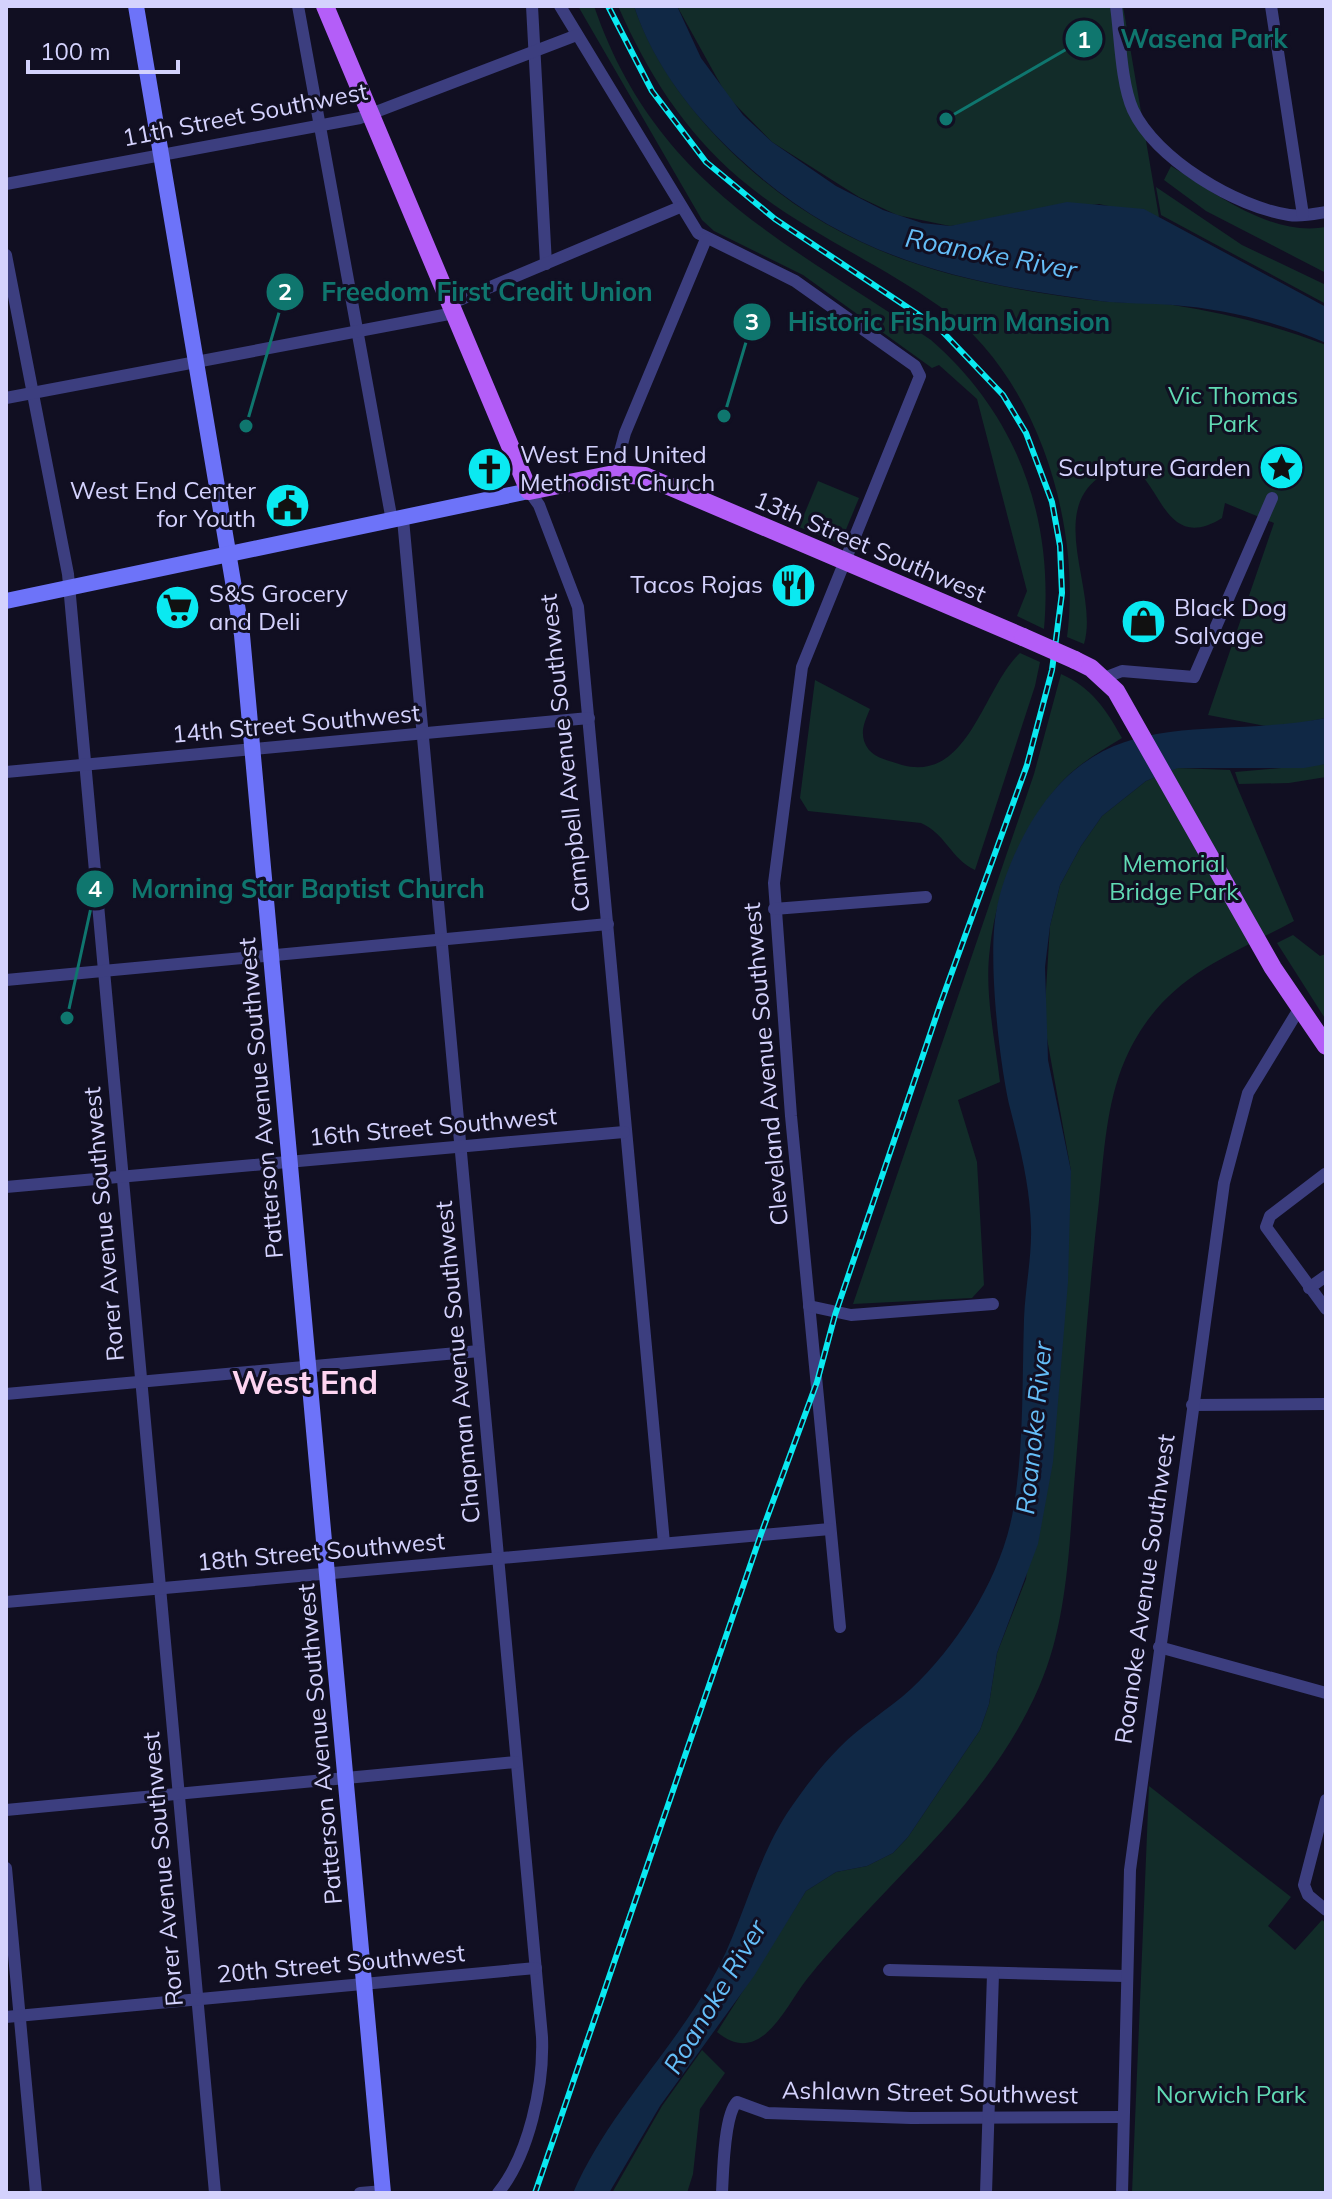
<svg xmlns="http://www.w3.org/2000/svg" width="1332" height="2199" viewBox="0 0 1332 2199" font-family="Mulish,sans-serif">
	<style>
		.green { fill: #122c29 }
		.water { fill: #102845 }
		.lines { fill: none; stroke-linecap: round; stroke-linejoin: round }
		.street { stroke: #3c3e7f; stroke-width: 12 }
		.secondary { stroke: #6d73f9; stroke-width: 16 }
		.primary { stroke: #b45ef8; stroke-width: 18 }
		.rail-casing { stroke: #0ae9f1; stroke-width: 6 }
		.rail { stroke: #110f22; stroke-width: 3; stroke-dasharray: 9; stroke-linecap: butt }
		.primary-bridge { stroke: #b45ef8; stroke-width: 18 }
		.labels { text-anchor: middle; stroke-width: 6; stroke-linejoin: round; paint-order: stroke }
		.street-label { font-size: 24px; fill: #d4d2fd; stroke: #110f22 }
		.park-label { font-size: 24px; fill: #61dab4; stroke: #110f22 }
		.poi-label { font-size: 24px; fill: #d4d2fd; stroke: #110f22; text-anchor: start }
		.water-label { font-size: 26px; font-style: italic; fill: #65bef8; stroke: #110f22 }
		.district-label { font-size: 32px; font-weight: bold; fill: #fdd4f1; stroke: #110f22 }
		.leader { fill: none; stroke: #0f766e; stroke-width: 3 }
		.callout-dot { fill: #0f766e; stroke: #110f22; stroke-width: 3 }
		.mark-label { font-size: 24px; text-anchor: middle; font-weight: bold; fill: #fff }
		.callout-label { font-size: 26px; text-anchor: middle; font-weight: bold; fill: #0f766e; stroke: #110f22; stroke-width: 6; stroke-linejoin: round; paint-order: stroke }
	</style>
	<rect width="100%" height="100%" fill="#110f22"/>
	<g class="green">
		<path d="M578,6H594C656,186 786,241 931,340C1017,415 1054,517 1044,629L1017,616L1027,591L977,399L939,365L932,368L803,275L714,231L702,220Z"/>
		<path d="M618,6H634C654,65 695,118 740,160C845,258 961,284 1100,301C1124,304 1149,301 1173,305C1225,313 1277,326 1326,345V718L1276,728L1208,715L1274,523L1225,503L1222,518C1166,553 1161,483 1133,469C1120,468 1109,470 1098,478C1048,516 1099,594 1084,644L1067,637C1082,525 1037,373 939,306C874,260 800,230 739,178C684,131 647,72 618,6Z"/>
		<path d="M677,6H1123L1159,217L1099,204L950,226L897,215L859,197L772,142L727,96Z"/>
		<path d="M1171,166C1215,193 1271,237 1326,227V273L1206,211L1164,180Z"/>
		<path d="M1156,187L1242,245L1326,285V304L1161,215Z"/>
		<path d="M818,481L859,498L840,544L799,527Z"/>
		<path d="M1020,653L1040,662L1035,686L975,870C951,859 946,834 921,823L808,811L800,798L815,680L870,709C864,723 858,736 869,750C877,759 891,761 902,765C969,783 983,687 1020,653Z"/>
		<path d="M1061,674C1092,688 1106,709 1122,738C1099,752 1075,766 1058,786C1021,829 996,892 990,948C984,991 995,1040 1000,1082L958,1100L977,1162L984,1285L972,1298L853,1304L1034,774Z"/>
		<path d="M1326,764V777L1289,783L1239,784L1235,772Z"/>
		<path d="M1177,768L1230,770L1294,921C1222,960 1161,978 1125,1060C1106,1104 1104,1154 1099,1201C1088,1296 1082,1391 1074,1486C1069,1552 1066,1626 1039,1687C988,1805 885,1882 807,1979C786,2005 761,2069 717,2032L806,1891L836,1872L867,1866L893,1853L908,1837L980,1730L989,1704L997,1653L1026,1579L1071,1171L1044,1022L1050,926L1060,885L1081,846L1102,816L1146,781Z"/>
		<path d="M1293,935L1320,956L1326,954V1020L1277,943Z"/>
		<path d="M1149,1786L1291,1897L1268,1926L1295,1950L1322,1920L1326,1923V2193H1132Z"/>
		<path d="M702,2050L725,2073L700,2109L693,2174L687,2193H612L662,2106Z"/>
	</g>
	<g class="water">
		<path d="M634,6H677L701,58L743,115L772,142L836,186L883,210L922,223L950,226L1067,202L1144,209L1326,307V343C1278,322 1225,309 1173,305C1149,303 1124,304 1100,301C960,283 846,258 740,159C695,118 653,65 634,6Z"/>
		<path d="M1326,718V764L1304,768H1178L1146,781L1102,816L1081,846L1060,885L1050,926L1045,967L1048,1060L1071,1171L1068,1282L1053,1462L1038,1544L997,1653L989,1704L980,1730L908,1837L893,1853L867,1866L836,1872L806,1891L754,1976L660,2106L609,2193H573C607,2115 668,2056 710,1983C743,1927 754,1860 792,1806C805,1787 822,1765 839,1748C860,1726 888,1710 911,1689C960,1643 1004,1572 1014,1505C1024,1445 1022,1381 1024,1319C1025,1289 1032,1257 1031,1227C1030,1186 1020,1147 1010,1108C999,1062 988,959 996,913C1000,887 1012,858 1024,835C1098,698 1200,742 1326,718Z"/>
	</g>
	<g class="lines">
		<g class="street">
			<path d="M298,6L392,521"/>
			<path d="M532,6L546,264"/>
			<path d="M560,6L698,233L795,281L915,366L920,376L802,667L774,883L791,1116L840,1627"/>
			<path d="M1116,6C1120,35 1121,84 1133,110C1156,159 1236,207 1289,215C1301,217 1314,214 1326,212"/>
			<path d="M1271,6L1303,215"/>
			<path d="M6,184L360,118L577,35"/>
			<path d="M6,255L68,574L215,2193"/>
			<path d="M450,304L680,207"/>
			<path d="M6,398L454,313"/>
			<path d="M614,474L625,433L706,239"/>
			<path d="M529,491L539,505L578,607L664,1543"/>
			<path d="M403,519L542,2037C544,2085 529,2155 498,2193"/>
			<path d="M1104,678L1122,671L1194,677L1272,498"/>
			<path d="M6,772L589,718"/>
			<path d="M774,909L926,897"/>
			<path d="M6,980L608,924"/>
			<path d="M1325,1174L1270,1216L1266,1227L1326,1309"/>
			<path d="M6,1187L624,1132"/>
			<path d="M1309,1288L1326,1276"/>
			<path d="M809,1306L851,1315L993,1304"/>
			<path d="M6,1394L479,1351"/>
			<path d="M1192,1405L1326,1404"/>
			<path d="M6,1602L830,1529"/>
			<path d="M1159,1647L1326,1693"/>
			<path d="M1326,1800L1304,1885L1308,1895L1326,1910"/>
			<path d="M6,1810L516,1762"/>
			<path d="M6,1868L36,2193"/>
			<path d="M889,1970L1125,1976"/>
			<path d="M6,2017L536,1968"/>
			<path d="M360,2193L384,2191"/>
			<path d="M722,2193C723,2173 724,2115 737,2102L767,2113L911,2118L1123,2117"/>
			<path d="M986,2193L993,1974"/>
			<path d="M1122,2193L1130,1870L1224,1183L1248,1093L1299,1009"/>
		</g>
		<g class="secondary">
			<path d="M136,6L242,635L383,2193"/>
			<path d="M6,601L529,491"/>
		</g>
		<g class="primary">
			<path d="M325,6L529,491L614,474L645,476L1023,637"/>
			<path d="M1075,660L1091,668L1116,691L1273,968L1326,1046"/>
		</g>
		<defs>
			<path id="rail" d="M535,2193L761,1534L817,1382L835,1315L940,1005L1027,765L1052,670L1062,593L1060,546L1052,502L1026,433L1003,395L940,329L775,219L706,162L652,91L608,6"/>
		</defs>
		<use href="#rail" class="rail-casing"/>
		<use href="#rail" class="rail"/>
		<path class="primary-bridge" d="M1023,637L1075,660"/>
	</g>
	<defs>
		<symbol id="sight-disc" viewBox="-11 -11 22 22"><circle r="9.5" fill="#0ae9f1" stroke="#110f22"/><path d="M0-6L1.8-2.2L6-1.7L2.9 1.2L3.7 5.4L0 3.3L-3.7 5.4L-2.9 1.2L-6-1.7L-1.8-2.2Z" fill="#111"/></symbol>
		<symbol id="church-disc" viewBox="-11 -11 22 22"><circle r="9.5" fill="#0ae9f1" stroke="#110f22"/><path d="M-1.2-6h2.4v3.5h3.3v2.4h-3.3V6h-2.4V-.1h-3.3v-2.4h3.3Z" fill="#111"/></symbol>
		<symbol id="civic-disc" viewBox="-11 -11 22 22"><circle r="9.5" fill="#0ae9f1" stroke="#110f22"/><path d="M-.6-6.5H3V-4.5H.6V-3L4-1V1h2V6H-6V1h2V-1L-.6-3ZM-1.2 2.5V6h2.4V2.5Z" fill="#111"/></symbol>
		<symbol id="restaurant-disc" viewBox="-11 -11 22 22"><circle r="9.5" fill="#0ae9f1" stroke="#110f22"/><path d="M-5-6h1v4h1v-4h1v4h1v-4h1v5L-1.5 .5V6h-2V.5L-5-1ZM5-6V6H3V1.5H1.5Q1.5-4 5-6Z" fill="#111"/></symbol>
		<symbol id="supermarket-disc" viewBox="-11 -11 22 22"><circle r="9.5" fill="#0ae9f1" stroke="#110f22"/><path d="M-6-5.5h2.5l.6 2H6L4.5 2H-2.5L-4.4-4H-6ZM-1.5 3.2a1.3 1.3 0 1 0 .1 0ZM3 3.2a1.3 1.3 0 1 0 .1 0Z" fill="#111"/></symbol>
		<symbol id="shop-disc" viewBox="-11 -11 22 22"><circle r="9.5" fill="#0ae9f1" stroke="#110f22"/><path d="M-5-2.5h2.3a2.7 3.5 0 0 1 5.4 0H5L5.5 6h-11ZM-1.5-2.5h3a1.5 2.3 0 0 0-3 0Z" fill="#111"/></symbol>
	</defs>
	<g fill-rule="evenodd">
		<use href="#sight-disc" x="1256" y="442" width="51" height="51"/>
		<use href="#church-disc" x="464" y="444" width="51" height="51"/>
		<use href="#civic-disc" x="262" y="480" width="51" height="51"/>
		<use href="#restaurant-disc" x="768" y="560" width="51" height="51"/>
		<use href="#supermarket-disc" x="152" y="582" width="51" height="51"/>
		<use href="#shop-disc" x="1118" y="596" width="51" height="51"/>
	</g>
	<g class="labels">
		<g class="street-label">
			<text transform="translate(245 115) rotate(-11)" y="8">11th Street Southwest</text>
			<text transform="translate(870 547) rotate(23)" y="8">13th Street Southwest</text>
			<text transform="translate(296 724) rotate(-5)" y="8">14th Street Southwest</text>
			<text transform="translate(565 753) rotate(-96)" y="8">Campbell Avenue Southwest</text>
			<text transform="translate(766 1064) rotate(-95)" y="8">Cleveland Avenue Southwest</text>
			<text transform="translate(261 1098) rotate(-95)" y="8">Patterson Avenue Southwest</text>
			<text transform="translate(433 1127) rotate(-5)" y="8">16th Street Southwest</text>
			<text transform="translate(104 1224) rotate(-95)" y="8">Rorer Avenue Southwest</text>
			<text transform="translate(458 1362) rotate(-95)" y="8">Chapman Avenue Southwest</text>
			<text transform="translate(321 1552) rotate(-5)" y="8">18th Street Southwest</text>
			<text transform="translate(1145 1589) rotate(-82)" y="8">Roanoke Avenue Southwest</text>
			<text transform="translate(320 1744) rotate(-95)" y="8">Patterson Avenue Southwest</text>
			<text transform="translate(163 1869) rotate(-95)" y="8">Rorer Avenue Southwest</text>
			<text transform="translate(341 1964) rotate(-5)" y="8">20th Street Southwest</text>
			<text transform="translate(930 2093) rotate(1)" y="8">Ashlawn Street Southwest</text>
		</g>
		<g class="park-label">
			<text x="1233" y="404">Vic Thomas<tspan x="1233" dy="28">Park</tspan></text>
			<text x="1174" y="872">Memorial<tspan x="1174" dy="28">Bridge Park</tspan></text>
			<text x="1231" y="2103">Norwich Park</text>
		</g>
		<g class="poi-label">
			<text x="520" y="463">West End United<tspan x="520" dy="28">Methodist Church</tspan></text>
			<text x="1251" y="476" text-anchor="end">Sculpture Garden</text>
			<text x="256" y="499" text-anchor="end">West End Center<tspan x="256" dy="28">for Youth</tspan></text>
			<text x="763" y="593" text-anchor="end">Tacos Rojas</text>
			<text x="209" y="602">S&amp;S Grocery<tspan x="209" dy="28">and Deli</tspan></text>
			<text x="1174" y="616">Black Dog<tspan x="1174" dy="28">Salvage</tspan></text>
		</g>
		<g class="water-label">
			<text transform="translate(991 254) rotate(11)" y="9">Roanoke River</text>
			<text transform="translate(1034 1428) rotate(-84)" y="9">Roanoke River</text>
			<text transform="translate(715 1997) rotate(-59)" y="9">Roanoke River</text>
		</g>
		<g class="district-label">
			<text x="305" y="1394">West End</text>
		</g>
	</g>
	<path class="leader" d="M946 119L1084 39M246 426L285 292M724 416L752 322M67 1018L95 889"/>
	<g class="callout-dot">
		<circle cx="946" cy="119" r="8"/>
		<circle cx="246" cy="426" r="8"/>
		<circle cx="724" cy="416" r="8"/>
		<circle cx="67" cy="1018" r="8"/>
		<circle cx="1084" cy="39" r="20"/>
		<circle cx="285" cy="292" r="20"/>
		<circle cx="752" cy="322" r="20"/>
		<circle cx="95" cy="889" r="20"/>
	</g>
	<g class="mark-label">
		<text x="1084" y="48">1</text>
		<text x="285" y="300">2</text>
		<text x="752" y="330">3</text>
		<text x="95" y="897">4</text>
	</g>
	<g class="callout-label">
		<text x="1204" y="48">Wasena Park</text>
		<text x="487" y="301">Freedom First Credit Union</text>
		<text x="949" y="331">Historic Fishburn Mansion</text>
		<text x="308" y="898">Morning Star Baptist Church</text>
	</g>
	<rect width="1332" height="2199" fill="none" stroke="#d4d2fd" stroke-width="16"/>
	<path d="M28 60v12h150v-12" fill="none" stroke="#d4d2fd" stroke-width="4"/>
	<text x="40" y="60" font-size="24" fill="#d4d2fd" stroke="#110f22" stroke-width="6" paint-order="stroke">100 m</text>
</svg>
